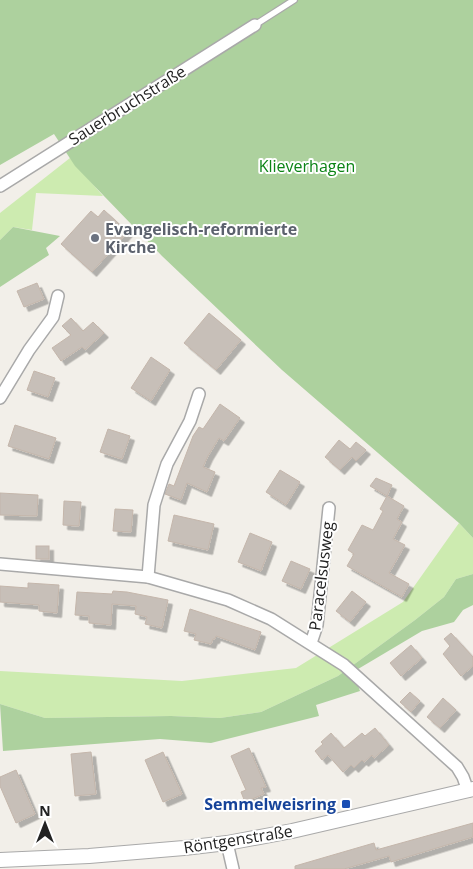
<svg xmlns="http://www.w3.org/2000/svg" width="473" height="869" viewBox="0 0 473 869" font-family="'Open Sans',sans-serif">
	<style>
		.grass { fill: #cdebb0 }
		.forest { fill: #add19e }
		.building { fill: #c7bfb8; stroke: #c4b6ab; filter: url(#shadow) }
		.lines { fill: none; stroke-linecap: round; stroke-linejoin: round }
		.service-casing { stroke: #a9a9a9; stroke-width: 8 }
		.minor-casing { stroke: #a9a9a9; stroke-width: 14 }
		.tertiary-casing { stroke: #a9a9a9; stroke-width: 16 }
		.service { stroke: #fff; stroke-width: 5.5 }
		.minor { stroke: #fff; stroke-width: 11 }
		.tertiary { stroke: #fff; stroke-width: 14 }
		.worship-dot { fill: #6b7280; stroke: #fff; stroke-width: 2 }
		.transit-dot { fill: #1a4fb4; stroke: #fff; stroke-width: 2 }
		.labels { text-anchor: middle; stroke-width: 4; stroke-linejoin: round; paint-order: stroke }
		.street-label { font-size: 16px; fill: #222; stroke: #fff }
		.park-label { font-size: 16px; fill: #0c8416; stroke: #fff }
		.worship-label { font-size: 16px; font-weight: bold; fill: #5b616d; stroke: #fff; text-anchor: start }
		.transit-label { font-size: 16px; font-weight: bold; fill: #164399; stroke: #fff; text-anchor: end }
	</style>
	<defs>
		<filter id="shadow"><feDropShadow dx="4.5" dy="4.5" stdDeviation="0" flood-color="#0004"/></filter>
	</defs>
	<rect width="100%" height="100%" fill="#f2efe9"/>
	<g class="grass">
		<path d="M70,158L103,196L36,193L32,230L13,227L0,240V213Z"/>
		<path d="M459,523L473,538V574L456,579L444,597L415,620L338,676L261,712L220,718L171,716L45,718L0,704V671L182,681L296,668L403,602Z"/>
	</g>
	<g class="forest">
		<path d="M0,0H473V538L459,523L282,370L162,256L75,166L54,134L0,165Z"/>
		<path d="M13,227L60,236L46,248L49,255L0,287V240Z"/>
		<path d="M473,574V605L463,610L454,622L422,631L353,672L360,691L316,705L319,716L211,743L160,739L3,751L0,704L45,718L171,716L220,718L261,712L338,676L415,620L444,597L456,579Z"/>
	</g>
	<g class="building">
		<path d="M104,210L128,232L92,272L61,244L91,211L98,217Z"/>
		<path d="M37,283L44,299L24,307L17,291Z"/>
		<path d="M209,313L241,340L216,370L184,343Z"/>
		<path d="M71,318L83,331L93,322L104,333L85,350L82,347L61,361L52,348L71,335L62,326Z"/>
		<path d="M151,357L170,370L151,401L131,388Z"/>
		<path d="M34,371L55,378L48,397L27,390Z"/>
		<path d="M220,404L240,418L224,441L219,438L208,456L203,467L215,472L207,492L187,483L181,500L165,494L169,484L174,486L193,436L199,427L203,429Z"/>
		<path d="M15,425L56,438L49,459L8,446Z"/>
		<path d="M108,429L130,436L122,459L100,452Z"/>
		<path d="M339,440L350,449L356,442L366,450L356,461L352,457L340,470L325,457Z"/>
		<path d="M280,470L300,482L286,505L266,492Z"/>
		<path d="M376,478L392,485L387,496L370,486Z"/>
		<path d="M0,493L38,495L37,516L0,515Z"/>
		<path d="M387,496L404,506L397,519L402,522L393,539L405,545L389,573L409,584L402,597L347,566L354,554L348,550L362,525L373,530L383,511L380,509Z"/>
		<path d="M64,501L81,502L79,526L63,525Z"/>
		<path d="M115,509L133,510L131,532L113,531Z"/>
		<path d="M174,515L214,524L208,550L168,541Z"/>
		<path d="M250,533L272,542L261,571L238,562Z"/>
		<rect x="36" y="546" width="13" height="13"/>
		<path d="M291,561L310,569L301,589L282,581Z"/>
		<path d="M28,583L59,585L57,613L39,611V605L0,602V586L28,588Z"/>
		<path d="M113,591L127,592L168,600L162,628L145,624L147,617L135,614L136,606L112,604L111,625L89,623V616L75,615L77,592L112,594Z"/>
		<path d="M352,591L366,602L350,622L336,611Z"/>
		<path d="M190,609L261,632L255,650L216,636L215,639H213L211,644L194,640L196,634L184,631Z"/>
		<path d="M451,633L473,657V666L461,676L443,654L450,646L444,639Z"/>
		<path d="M411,645L422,658L401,676L390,663Z"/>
		<path d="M410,692L420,701L411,712L400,702Z"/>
		<path d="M443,698L456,710L440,728L427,717Z"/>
		<path d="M375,728L389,745L374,758L372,755L364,762L362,760L354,768L351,765L343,772L328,755L322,760L315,751L323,744L321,742L331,733L344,748L362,733L365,736Z"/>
		<path d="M249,748L266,787L261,788L264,794L245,802L241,792L246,790L231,756Z"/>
		<path d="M91,752L96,794L75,796L71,754Z"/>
		<path d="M163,752L182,794L163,802L145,760Z"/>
		<path d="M16,770L35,814L16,823L0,786V777Z"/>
		<path d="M473,823V837L391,862L389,856L344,869H295V866L374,843L376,850Z"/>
	</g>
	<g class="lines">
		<defs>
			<path id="service" d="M255,25L294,0"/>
			<g id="minor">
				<path d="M0,186L255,25"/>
				<path d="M0,398L29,350L53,317L58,296"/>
				<path d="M0,564L148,577L228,600L271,619L344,665L457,767L463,777L468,791"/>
				<path d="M148,577L154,505L167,464L190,421L199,394"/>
				<path d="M311,643L317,625L329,508"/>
				<path d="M227,843L233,869"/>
			</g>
			<path id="tertiary" d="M0,860L89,856L184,848L227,843L292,831L473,789"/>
		</defs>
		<use href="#service" class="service-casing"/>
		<use href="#minor" class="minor-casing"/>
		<use href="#tertiary" class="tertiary-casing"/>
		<use href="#service" class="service"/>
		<use href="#minor" class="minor"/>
		<use href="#tertiary" class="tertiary"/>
	</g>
	<circle class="worship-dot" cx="95" cy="238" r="5"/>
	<rect class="transit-dot" x="341" y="799" width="10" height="10" rx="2.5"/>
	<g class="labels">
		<g class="street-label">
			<text transform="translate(127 105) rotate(-32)" y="6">Sauerbruchstraße</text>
			<text transform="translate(321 576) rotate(-83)" y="6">Paracelsusweg</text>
			<text transform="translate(238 839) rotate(-9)" y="6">Röntgenstraße</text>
		</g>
		<g class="park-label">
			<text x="307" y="172">Klieverhagen</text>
		</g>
		<g class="worship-label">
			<text x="105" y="235">Evangelisch-reformierte<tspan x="105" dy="18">Kirche</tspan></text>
		</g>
		<g class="transit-label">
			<text x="336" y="810">Semmelweisring</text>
		</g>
	</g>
	<g transform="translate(45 824)" stroke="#ffffff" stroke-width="4" paint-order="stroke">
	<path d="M0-4L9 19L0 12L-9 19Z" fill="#222222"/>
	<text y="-8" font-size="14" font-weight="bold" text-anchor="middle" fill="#222222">N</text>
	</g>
</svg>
